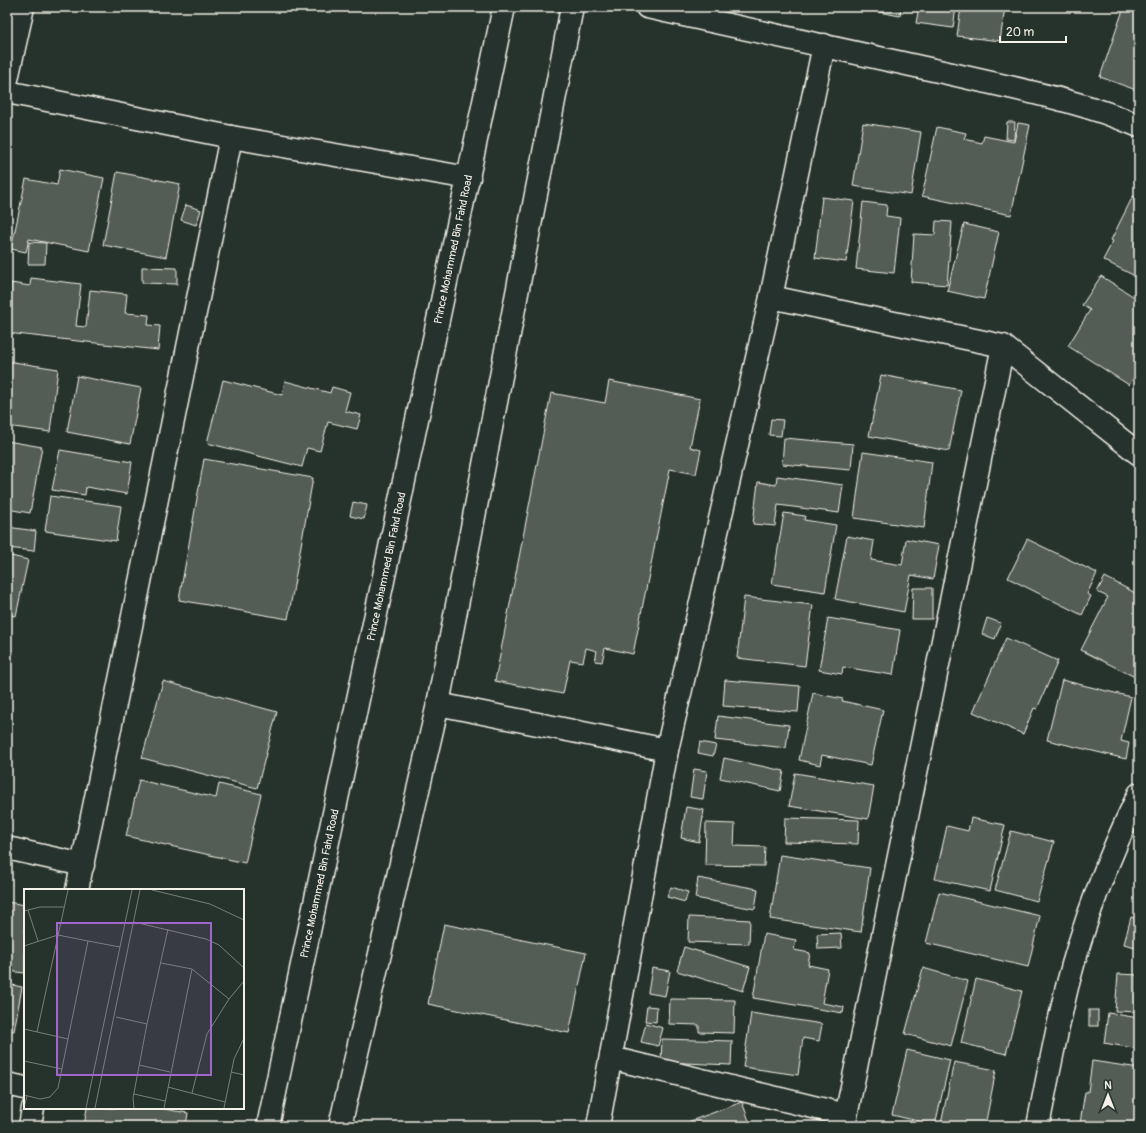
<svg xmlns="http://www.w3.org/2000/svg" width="1146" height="1133" viewBox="0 0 1146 1133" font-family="Pangolin,sans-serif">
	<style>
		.building { fill: #525c55; stroke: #f4f1e8 }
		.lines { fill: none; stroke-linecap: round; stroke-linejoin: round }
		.minor-casing { stroke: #f4f1e8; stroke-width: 25 }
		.minor { stroke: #26332d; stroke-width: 22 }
		.labels { text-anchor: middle; stroke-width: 3; stroke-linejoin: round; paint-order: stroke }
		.street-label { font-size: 11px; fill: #f4f1e8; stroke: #26332d }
		.inset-road { fill: none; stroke: #787f78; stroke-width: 1 }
		.view { fill: #9f67cb; fill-opacity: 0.15; stroke: #9f67cb; stroke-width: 2 }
		.inset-edge { fill: none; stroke: #f4f1e8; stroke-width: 2 }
	</style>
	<rect width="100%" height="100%" fill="#26332d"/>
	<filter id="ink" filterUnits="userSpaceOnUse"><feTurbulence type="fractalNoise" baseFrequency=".025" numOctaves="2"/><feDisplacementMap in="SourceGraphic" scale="8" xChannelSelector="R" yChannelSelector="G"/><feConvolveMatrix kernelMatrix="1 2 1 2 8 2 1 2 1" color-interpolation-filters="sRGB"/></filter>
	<g filter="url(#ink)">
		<g class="building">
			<path d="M863,7H901L900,16L863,9Z"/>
			<path d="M919,7H956L953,28L916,23Z"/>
			<path d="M961,7H1005L1000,41L957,36Z"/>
			<path d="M1124,7H1139V91L1100,77Z"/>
			<path d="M1007,122H1015L1014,140L1006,139Z"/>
			<path d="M863,123L921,132L911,195L853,186Z"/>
			<path d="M1018,123L1030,125L1011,215L922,196L937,127L966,133L964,139L982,143L984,136L1014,142Z"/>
			<path d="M60,169L104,178L89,251L29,239L26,252L11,249L26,179L57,185Z"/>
			<path d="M117,172L180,184L166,257L103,245Z"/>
			<path d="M1133,196L1139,199V278L1103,260L1113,241L1111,240Z"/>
			<path d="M822,197L854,201L846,262L815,258Z"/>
			<path d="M863,202L887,205L886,216L900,218L894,273L856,269Z"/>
			<path d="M186,205L201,210L196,225L181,220Z"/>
			<path d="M936,221L952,222L947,285L911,282L914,234L935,235Z"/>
			<path d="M964,224L999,232L984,299L947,291Z"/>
			<path d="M29,242L46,243L45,264H28Z"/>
			<path d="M142,267L177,268V284L142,283Z"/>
			<path d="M1101,276L1139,300V370L1129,385L1068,346L1090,310L1082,305Z"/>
			<path d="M31,278L81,284L76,326L86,327L90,290L127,294L125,313L149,315L148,325L160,326L158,350L7,333V315L11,283L30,286Z"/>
			<path d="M7,361L58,369L50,432L7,426Z"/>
			<path d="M881,375L961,390L949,451L869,436Z"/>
			<path d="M77,376L141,388L130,444L67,432Z"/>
			<path d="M223,380L282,395L285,381L330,393L332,387L350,392L345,411L361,415L357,429L328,422L320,451L307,448L302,467L207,443Z"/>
			<path d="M609,381L700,399L690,447L701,450L696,474L670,469L633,654L605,648L602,662L595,661L597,651L586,648L583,662L570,660L563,694L495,681L551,393L605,403Z"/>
			<path d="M771,419L783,420L781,436L769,435Z"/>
			<path d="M784,438L853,444L851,470L782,464Z"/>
			<path d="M7,441L42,447L30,513L7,509Z"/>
			<path d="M60,450L132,462L127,494L86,487L85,495L52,490Z"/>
			<path d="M863,452L932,462L924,528L854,518Z"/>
			<path d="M204,459L313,478L288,619L179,600Z"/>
			<path d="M777,476L843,485L839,513L778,505L775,526L753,524L758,482L776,485Z"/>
			<path d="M50,496L121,506L116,541L45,531Z"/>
			<path d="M353,502L367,505L364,519L350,516Z"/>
			<path d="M784,513L805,516L804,520L836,525L825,592L772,584Z"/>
			<path d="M7,527L36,531L34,551L7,548Z"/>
			<path d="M847,536L874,541L871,560L902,565L906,539L939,545L933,579L911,575L904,612L835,599Z"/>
			<path d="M1027,539L1097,573L1087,594L1091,596L1082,615L1008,578Z"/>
			<path d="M7,555L28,560L16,616L7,615Z"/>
			<path d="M1105,577L1139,595V679L1081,650L1108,597L1097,592Z"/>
			<path d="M913,588H932V619H912Z"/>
			<path d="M744,597L813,605L805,666L737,658Z"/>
			<path d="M828,618L900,630L893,675L843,667L842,674L819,670Z"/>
			<path d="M987,618L1001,623L995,639L982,634Z"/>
			<path d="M1006,638L1058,661L1037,709L1034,708L1023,734L973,712Z"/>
			<path d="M725,680L800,686L798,712L723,706Z"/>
			<path d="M1062,680L1131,697L1121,741L1129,743L1126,759L1047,740Z"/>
			<path d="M163,681L277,712L257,788L142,758Z"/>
			<path d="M813,693L843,699L842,701L883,710L871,765L822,755L820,765L799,760Z"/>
			<path d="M718,716L789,725L786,748L715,740Z"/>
			<path d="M700,742L716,745L713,756L698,753Z"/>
			<path d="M724,758L784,771L780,791L720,778Z"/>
			<path d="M694,769L707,771L703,799L690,797Z"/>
			<path d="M795,773L874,786L868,819L789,806Z"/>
			<path d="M139,780L216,798L219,784L261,794L245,863L126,836Z"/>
			<path d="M686,807L704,810L699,842L681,838Z"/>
			<path d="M785,818L859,820L858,844L784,842Z"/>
			<path d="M971,818L1005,825L990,891L935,879L947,826L968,831Z"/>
			<path d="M706,823L735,824L734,846L765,847L764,866L705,865Z"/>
			<path d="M1011,831L1054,842L1037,901L995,890Z"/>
			<path d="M780,855L870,868L861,932L770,919Z"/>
			<path d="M698,878L758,889L755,909L695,898Z"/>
			<path d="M671,887L688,892L685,902L667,897Z"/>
			<path d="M939,892L1040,916L1028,967L926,943Z"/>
			<path d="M7,902L25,905V973L7,971Z"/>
			<path d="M689,917L750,920L749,944L688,942Z"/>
			<path d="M1131,917L1139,919V948L1124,944Z"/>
			<path d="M444,924L586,953L569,1033L428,1004Z"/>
			<path d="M841,933L842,948L818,949L817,934Z"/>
			<path d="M764,934L796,940L794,950L810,953L808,965L828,969L822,1003L844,1007L843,1013L753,998Z"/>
			<path d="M684,947L750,967L743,991L677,971Z"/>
			<path d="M652,968L670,971L665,996L648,993Z"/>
			<path d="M923,968L968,981L951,1046L905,1034Z"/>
			<path d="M1118,974L1139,975V1012L1115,1011Z"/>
			<path d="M976,979L1022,991L1006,1054L961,1043Z"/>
			<path d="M7,984L22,987L14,1031L7,1030Z"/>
			<path d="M670,999L735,1000L734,1033L699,1032V1025L669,1024Z"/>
			<path d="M647,1006L657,1007L656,1022L645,1021Z"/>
			<rect x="1089" y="1010" width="9" height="16"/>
			<path d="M751,1013L822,1024L819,1041L803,1038L798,1075L743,1067Z"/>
			<path d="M1108,1013L1139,1018V1049L1104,1043Z"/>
			<path d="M646,1023L663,1028L658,1046L641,1042Z"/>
			<path d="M662,1039L732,1041L731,1065L661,1062Z"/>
			<path d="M907,1050L950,1060L935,1125L892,1115Z"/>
			<path d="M1092,1061L1139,1068V1126H1100L1080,1123L1085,1092H1088Z"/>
			<path d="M954,1062L996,1070L985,1126H949L941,1124Z"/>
			<path d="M742,1102L751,1126H677Z"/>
			<path d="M87,1108H158L188,1113L186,1126H84Z"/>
		</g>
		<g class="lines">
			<defs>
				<g id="minor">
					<path d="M647,7C749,29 851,51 952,74C1015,89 1080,100 1139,126"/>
					<path d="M7,79L23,7"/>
					<path d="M7,92L231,137L77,890"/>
					<path d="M231,137L469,178"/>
					<path d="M771,297L1003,346L1139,454"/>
					<path d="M438,704L667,750"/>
					<path d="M7,848L83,865"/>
					<path d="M611,1058L846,1115"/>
					<path d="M7,1084L25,1088"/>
					<path d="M30,1126L33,1108"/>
					<path id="s1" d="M268,1126L504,7"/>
					<path d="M340,1126L438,704L572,7"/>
					<path d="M598,1126L667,750L771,297L824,45"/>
					<path d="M844,1126L1003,346"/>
					<path d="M1038,1126C1047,1080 1056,1033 1067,987C1084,920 1109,856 1139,794"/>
				</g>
			</defs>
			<use href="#minor" class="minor-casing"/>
			<use href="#minor" class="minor"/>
		</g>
	</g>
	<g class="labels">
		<g class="street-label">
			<text dy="4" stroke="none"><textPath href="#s1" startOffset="896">Prince Mohammed Bin Fahd Road</textPath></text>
			<text dy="4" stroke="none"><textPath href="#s1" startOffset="572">Prince Mohammed Bin Fahd Road</textPath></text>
			<text dy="4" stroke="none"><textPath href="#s1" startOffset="248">Prince Mohammed Bin Fahd Road</textPath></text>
		</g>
	</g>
	<g transform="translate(24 889)">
		<rect width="220" height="220" fill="#26332d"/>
		<path class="inset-road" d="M128,1L186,15L220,31M4,21L14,52M0,22L16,18H40M110,33L182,50L195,56L220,79M64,52L96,58M0,57L34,46L64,52L34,199L26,208L16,210L0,206M137,74L168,80L205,110M92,128L123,135M0,140L44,150M13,143L44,1M0,172L38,180M115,176L146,183M207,183L220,186M144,198L201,213M168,204L183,145L205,110L220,92M110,205L141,212M0,219L3,207M62,219L108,1M71,219L116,1M110,219L109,209L123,135L144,40M140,219L168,80M200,219L210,170L220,149"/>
		<path class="view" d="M33,34H187V186H33Z"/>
		<rect width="220" height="220" class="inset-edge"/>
	</g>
	<rect width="1146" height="1133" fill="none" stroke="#26332d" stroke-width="24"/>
	<rect x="12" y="12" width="1122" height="1109" fill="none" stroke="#f4f1e8" stroke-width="1.5" filter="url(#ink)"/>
	<g transform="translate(1108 1095)" stroke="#26332d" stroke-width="3" paint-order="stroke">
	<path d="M0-3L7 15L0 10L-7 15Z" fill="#f4f1e8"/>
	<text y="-6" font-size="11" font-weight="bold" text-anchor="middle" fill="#f4f1e8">N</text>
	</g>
	<path d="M1000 36v6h66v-6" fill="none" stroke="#f4f1e8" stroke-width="2"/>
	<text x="1006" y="36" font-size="12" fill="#f4f1e8" stroke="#26332d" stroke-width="3" paint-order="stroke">20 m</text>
</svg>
